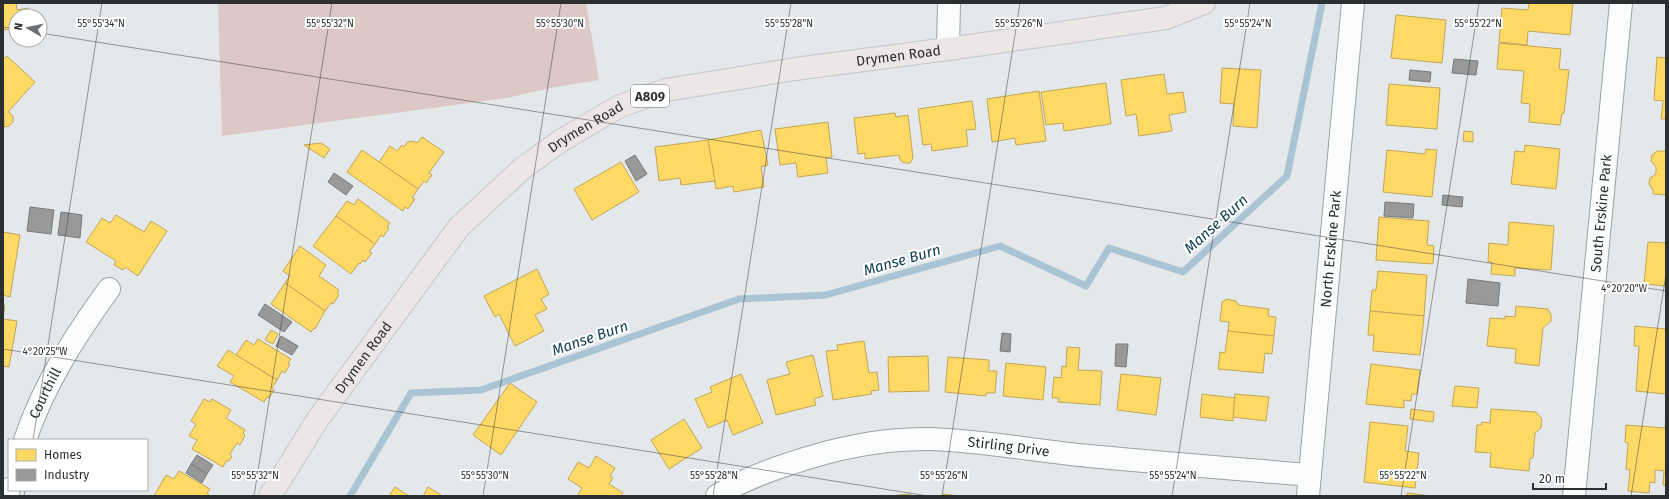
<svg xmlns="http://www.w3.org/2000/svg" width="1669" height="499" viewBox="0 0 1669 499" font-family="'Fira Sans',sans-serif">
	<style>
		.green { fill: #dcc8c4 }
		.homes { fill: #ffd966; stroke: #c0a656 }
		.industry { fill: #999; stroke: #78797a }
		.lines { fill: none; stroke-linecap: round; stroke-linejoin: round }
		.stream { stroke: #abc4d4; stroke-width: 7 }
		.street-casing { stroke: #9ea1a2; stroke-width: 24 }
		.primary-casing { stroke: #c3c5c7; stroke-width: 24 }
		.street { stroke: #fbfcfc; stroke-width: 22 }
		.primary { stroke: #ece6e6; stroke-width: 22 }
		.ticks { fill: none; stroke: #2c2f31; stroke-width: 1; stroke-opacity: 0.45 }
		.labels { text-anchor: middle; stroke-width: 4; stroke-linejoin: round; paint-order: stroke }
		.shield { fill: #fff; stroke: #6b6d6f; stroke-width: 1 }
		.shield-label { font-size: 13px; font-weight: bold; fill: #2c2f31 }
		.street-label { font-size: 14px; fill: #2c2f31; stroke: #fff }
		.water-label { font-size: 15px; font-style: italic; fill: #0d3b52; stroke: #fff }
		.ticks-label { font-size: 10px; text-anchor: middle; fill: #2c2f31; stroke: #fff; stroke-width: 4; stroke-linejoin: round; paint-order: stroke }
	</style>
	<rect width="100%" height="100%" fill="#e4e8ea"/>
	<path class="green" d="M218,3H586L599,80L551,88L507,98L222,136Z"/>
	<g class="homes">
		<path d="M3,3H16L17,10L28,8L34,16H16V28L3,30Z"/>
		<path d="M1529,3H1573L1570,35L1528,31L1527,45L1499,42L1502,8L1528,10Z"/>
		<path d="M1396,15L1446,20L1442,63L1391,58Z"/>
		<path d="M1499,43L1561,49L1559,69L1569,70L1564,113L1562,114L1560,125L1529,122L1530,104L1521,103L1524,71L1497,69Z"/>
		<path d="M7,56L35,82L8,112L13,116V122L9,126L4,127L3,60Z"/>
		<path d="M1657,57L1666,58V119H1661L1663,101L1654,100Z"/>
		<path d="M1222,68L1261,70L1257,128L1233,126L1234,104L1220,103Z"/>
		<path d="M1164,74L1167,94L1183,92L1186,112L1169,115L1172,131L1139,136L1136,114L1126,116L1121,80Z"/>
		<path d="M1106,83L1111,124L1064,131L1063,123L1046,125L1041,92Z"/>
		<path d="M1389,84L1440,88L1437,129L1386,125Z"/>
		<path d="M1039,91L1046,141L1016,145L1015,138L992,142L987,99Z"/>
		<path d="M972,101L976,129L966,130L968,146L932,151L931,144L923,145L918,109Z"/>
		<path d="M895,113L896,117L908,115L913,158L910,163H904L900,160L899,155L865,159V153L858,154L854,118Z"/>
		<path d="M828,122L832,157L826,158L828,173L798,177L796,163L780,165L775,129Z"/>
		<path d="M761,130L768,165L761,167L764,187L734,192L733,186L716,189L708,140Z"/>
		<path d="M1464,131L1473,132V142L1463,141Z"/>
		<path d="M422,137L444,152L429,173L432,175L426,183L424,181L418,189L379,162L390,146L397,151L402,145L404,147L407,142L413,141L417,143Z"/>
		<path d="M708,140L715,181L681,185L680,178L659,181L655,147Z"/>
		<path d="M321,143L330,149L324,158L304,145Z"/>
		<path d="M1525,145L1560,149L1556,189L1511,184L1515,151L1524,152Z"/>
		<path d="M1426,149L1437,150L1432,197L1383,192L1387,150L1425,154Z"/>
		<path d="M362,150L418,189L412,198L415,199L408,209L405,207L403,211L347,172Z"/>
		<path d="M1657,151H1666V195L1653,194V190L1649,184L1650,178L1656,174V167L1651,161L1652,155Z"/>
		<path d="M621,162L639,192L592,220L574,189Z"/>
		<path d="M358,199L390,223L387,227L389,228L383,237L381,235L375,244L336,216L347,201L354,205Z"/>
		<path d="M116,215L144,232L151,221L167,231L138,276L125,267L123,270L114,265L116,261L86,242L102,218L110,223Z"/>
		<path d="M336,216L375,244L369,252L372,253L365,262L363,260L360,264L359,263L351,274L313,246Z"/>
		<path d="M1379,217L1429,221L1427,245L1434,246L1433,264L1376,260Z"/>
		<path d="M1509,222L1554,226L1551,270L1515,268V276L1491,274L1492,262H1488L1489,243L1508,245Z"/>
		<path d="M3,232L20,235L10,297L3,295Z"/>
		<path d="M1648,242L1666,243V286L1644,284Z"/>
		<path d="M300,246L326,265L319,276L339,290L337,293L339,295L333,304L331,303L325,311L285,283L290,276L283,271Z"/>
		<path d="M537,269L549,294L541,299L547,309L535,315L544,331L515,346L499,314L495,317L484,296Z"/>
		<path d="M1378,271L1427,275L1424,316L1370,311L1372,290H1376Z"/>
		<path d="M285,283L325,311L315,329L314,328L311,332L271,304Z"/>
		<path d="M1227,299L1236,301L1238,305L1269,309L1268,316L1276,317L1274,336L1228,331L1229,322L1220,321L1222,302Z"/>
		<path d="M3,305H5L3,319L17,321L9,367L3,366Z"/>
		<path d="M1516,306L1548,309L1551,315V321L1543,328L1539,366L1515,363L1516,349L1487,346L1490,318L1505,319V316L1515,317Z"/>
		<path d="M1370,311L1424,316L1420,355L1373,351L1374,335H1368Z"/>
		<path d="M1635,326L1666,329V394L1636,391L1639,346H1634Z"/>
		<path d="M271,330L278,334L273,344L265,340Z"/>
		<path d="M1228,331L1274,336L1272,354L1265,353L1263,373L1218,369L1220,352L1225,353Z"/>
		<path d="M258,339L291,359L288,363L290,364L285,373L282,371L277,380L236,355L246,340L254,345Z"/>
		<path d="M864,341L869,373L877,372L879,390L871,391L872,394L833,400L826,351L838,350L837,345Z"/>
		<path d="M1067,347L1080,348L1078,370L1102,371L1100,405L1058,402L1059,398H1052L1054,377L1061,378L1062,366L1066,367Z"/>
		<path d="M228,350L277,380L272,388L274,390L269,398L267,397L264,402L230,382L234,376L217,366Z"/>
		<path d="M813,355L823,396L814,399L816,405L776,415L767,380L790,374L786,362Z"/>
		<path d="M928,356L929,391L889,392L888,357Z"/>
		<path d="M948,357L989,360V371H997L995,393H986V396L945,392Z"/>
		<path d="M1006,363L1046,367L1043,400L1003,396Z"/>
		<path d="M1371,364L1420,370L1417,394H1412L1411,401L1404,400V408L1366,404Z"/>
		<path d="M741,374L763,423L733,435L727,420L708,428L695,399L712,392L710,387Z"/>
		<path d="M1121,374L1161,378L1156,415L1117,410Z"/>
		<path d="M510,383L537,402L501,455L473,435Z"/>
		<path d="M1455,386L1479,388L1477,408L1452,406Z"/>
		<path d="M1202,394L1235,398L1233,421L1200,417Z"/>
		<path d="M1235,394L1269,397L1266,421L1233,417Z"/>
		<path d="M204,399L210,402L212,399L231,410L226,418L245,430L243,433L245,435L240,445L237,443L230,454L232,457L229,461H226L223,467L192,449L197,440L189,436L196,424L191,421Z"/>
		<path d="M1411,409L1434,412L1433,422L1410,419Z"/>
		<path d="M1491,409L1536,412L1542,419L1541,428L1535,433L1533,458H1530L1529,471L1490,467L1491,453L1475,452L1477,425H1481L1482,422L1490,423Z"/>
		<path d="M1666,413V486L1663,485L1664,471L1655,470V483L1650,482L1649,493L1628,491L1630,470L1626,469L1628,443L1625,442L1626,425L1665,428Z"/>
		<path d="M684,419L702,448L669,469L651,440Z"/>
		<path d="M1370,422L1408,426L1405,451L1419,453L1415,488L1364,482Z"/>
		<path d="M596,456L615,468L610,476L613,478L609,484L623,493L621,496H577L582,488L568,479L578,462L589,468Z"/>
		<path d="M179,471L210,489L207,493L210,496H154L166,475L174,479Z"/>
		<path d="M395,487L409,496H389Z"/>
		<path d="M428,487L441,495L440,496H423Z"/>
		<path d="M1407,493L1431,496H1407Z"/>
		<path d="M910,494V496H888Z"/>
		<path d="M943,494L960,496H943Z"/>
	</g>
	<g class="industry">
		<path d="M1454,59L1478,61L1476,75L1452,73Z"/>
		<path d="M1410,70L1431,72L1430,82L1409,80Z"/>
		<path d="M635,155L647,174L636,181L625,161Z"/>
		<path d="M334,173L353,186L346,195L328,182Z"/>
		<path d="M1443,195L1463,197L1462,207L1442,205Z"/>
		<path d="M1385,202L1414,204L1413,218L1384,216Z"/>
		<path d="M30,207L54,210L51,234L27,231Z"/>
		<path d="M61,212L82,215L80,238L58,235Z"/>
		<path d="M1468,279L1500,283L1498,306L1466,303Z"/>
		<path d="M265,304L292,322L284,332L258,315Z"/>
		<path d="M1002,333L1011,334L1010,352L1000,351Z"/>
		<path d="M281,336L298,346L292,355L276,346Z"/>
		<path d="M1116,344H1128L1126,367L1115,366Z"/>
		<path d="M197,455L213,465L207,474L191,464Z"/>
		<path d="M191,464L207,474L202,483L186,473Z"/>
	</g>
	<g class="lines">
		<path class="stream" d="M350,496L411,393L481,390L739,299L826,295L1000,246L1086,286L1109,248L1183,272L1287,176L1322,3"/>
		<defs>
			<g id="street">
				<path d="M948,49L949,3"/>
				<path id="s1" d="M25,440C44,384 75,336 109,289"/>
				<path d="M7,496L9,489"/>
				<path id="s2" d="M717,496C738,482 764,472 789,464C835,448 882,438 932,439C984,441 1036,451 1089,456C1162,463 1236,469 1310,475"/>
				<path id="s3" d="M1308,496L1353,3"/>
				<path id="s4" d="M1574,496L1621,3"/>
			</g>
			<g id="primary">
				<path id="s5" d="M270,496L318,419L459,227L523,168L562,140L620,106L666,90L795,69L948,49L1166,18L1204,3"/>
			</g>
		</defs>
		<use href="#street" class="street-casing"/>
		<use href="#primary" class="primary-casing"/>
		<use href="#street" class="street"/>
		<use href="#primary" class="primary"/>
	</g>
	<path class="ticks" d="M3,27L16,29M40,33L1666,291M3,349L928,496M33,440L102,3M24,496L25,490M254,496L332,3M483,496L561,3M713,496L791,3M942,496L1020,3M1172,496L1250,3M1401,496L1479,3M1631,496L1666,274"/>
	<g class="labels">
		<rect class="shield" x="631" y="85" width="38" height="22" rx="3"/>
		<g class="shield-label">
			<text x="650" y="101">A809</text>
		</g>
		<g class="street-label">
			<text dy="5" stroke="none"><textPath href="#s5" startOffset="815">Drymen Road</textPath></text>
			<text dy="5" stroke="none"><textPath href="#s5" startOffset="491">Drymen Road</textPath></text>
			<text dy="5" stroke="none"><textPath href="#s4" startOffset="284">South Erskine Park</textPath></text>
			<text dy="5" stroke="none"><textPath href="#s3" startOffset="248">North Erskine Park</textPath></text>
			<text dy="5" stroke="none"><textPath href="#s5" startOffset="167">Drymen Road</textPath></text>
			<text dy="5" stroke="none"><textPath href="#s1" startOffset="51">Courthill</textPath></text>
			<text dy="5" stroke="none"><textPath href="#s2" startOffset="302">Stirling Drive</textPath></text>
		</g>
		<g class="water-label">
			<text transform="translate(1216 224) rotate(-42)" y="5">Manse Burn</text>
			<text transform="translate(902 260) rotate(-16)" y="5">Manse Burn</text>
			<text transform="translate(590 338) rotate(-19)" y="5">Manse Burn</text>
		</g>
	</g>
	<g class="ticks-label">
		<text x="101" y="27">55°55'34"N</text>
		<text x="330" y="27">55°55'32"N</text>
		<text x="560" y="27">55°55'30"N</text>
		<text x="789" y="27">55°55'28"N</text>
		<text x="1019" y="27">55°55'26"N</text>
		<text x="1248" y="27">55°55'24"N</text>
		<text x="1478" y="27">55°55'22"N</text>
		<text x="1624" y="292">4°20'20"W</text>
		<text x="45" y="355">4°20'25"W</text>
		<text x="255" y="479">55°55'32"N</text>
		<text x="485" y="479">55°55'30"N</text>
		<text x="714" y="479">55°55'28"N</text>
		<text x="944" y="479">55°55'26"N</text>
		<text x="1173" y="479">55°55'24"N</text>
		<text x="1403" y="479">55°55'22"N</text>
	</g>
	<rect width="1669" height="499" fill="none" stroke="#2c2f31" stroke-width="8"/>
	<rect x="8" y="439" width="140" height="52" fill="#ffffff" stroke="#abacad"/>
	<rect x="16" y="449" width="20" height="12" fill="#ffd966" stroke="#abacad"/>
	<text x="44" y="459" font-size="12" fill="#2c2f31">Homes</text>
	<rect x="16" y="469" width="20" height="12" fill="#999999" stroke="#abacad"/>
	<text x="44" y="479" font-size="12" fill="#2c2f31">Industry</text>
	<g transform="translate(28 28) rotate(279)"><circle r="19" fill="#ffffff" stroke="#abacad"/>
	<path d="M0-3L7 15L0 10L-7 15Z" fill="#6c7072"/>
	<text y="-6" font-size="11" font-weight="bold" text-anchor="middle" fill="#2c2f31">N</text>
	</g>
	<path d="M1533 483v6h73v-6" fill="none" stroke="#2c2f31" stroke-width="2"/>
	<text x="1539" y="483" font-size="12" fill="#2c2f31" stroke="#ffffff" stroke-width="3" paint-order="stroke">20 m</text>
</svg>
